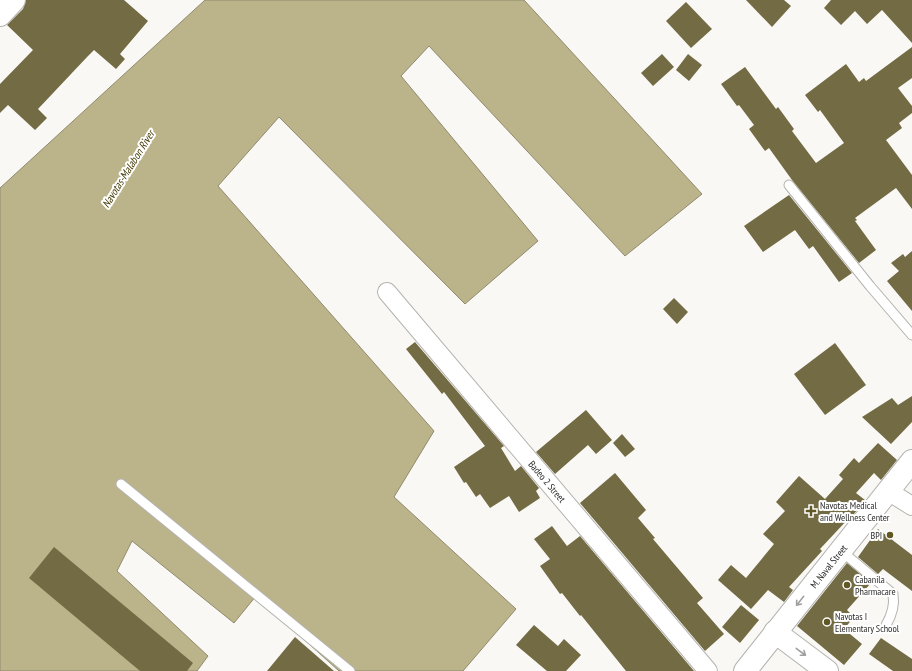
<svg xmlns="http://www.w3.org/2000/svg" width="912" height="671" viewBox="0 0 912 671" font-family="'PT Sans Narrow',sans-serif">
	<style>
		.water { fill: #bbb38a; stroke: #918b6e }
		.building { fill: #736b44 }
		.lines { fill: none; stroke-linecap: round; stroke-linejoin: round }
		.lane-casing { stroke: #b4b3af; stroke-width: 11 }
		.street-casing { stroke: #b4b3af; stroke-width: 20 }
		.secondary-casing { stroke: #b4b3af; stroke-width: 24 }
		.lane { stroke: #fff; stroke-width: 9 }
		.street { stroke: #fff; stroke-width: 18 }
		.secondary { stroke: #fff; stroke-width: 22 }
		.oneway { stroke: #a1a0a0 }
		.poi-dot { fill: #615723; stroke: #fff; stroke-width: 1.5 }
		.labels { text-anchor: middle; stroke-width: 4; stroke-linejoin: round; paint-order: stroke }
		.street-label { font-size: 10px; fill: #2e2d2c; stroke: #fff }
		.poi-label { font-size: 10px; fill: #2e2d2c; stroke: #fff; text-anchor: start }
		.water-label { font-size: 11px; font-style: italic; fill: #433a04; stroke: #fff }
	</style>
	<rect width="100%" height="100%" fill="#f9f8f4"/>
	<path class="water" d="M205,0H524L702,194L625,256L429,46L401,76L538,241L465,304L279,117L218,186L434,431L394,497L516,609L463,671H339L256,596L234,623L132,541L117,571L208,656L197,671H0V188Z"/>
	<g class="building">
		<path d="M26,0H124L148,21L120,54L125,59L116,69L94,50L88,56L38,109L47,118L35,130L8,105L0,113V84L33,50L7,25L23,9Z"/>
		<path d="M746,0H784L791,6L772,27Z"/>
		<path d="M831,0H912V43L882,10L867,24L855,11L841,25L824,8Z"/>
		<path d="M686,2L712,29L691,48L666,21Z"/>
		<path d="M912,47V78L898,88L912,106V113L899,123L902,128L886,140L912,175V209L896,188L855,218L857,220L855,221L876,250L859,263L792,180L769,148L765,151L749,129L754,125L739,105L737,106L721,84L745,67L776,109L778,107L794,129L792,131L816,163L844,143L820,110L818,112L805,95L846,64L859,82L864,78L866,81Z"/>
		<path d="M662,54L674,67L653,86L641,73Z"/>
		<path d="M688,54L702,65L689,81L676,70Z"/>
		<path d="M789,195L852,273L839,282L813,246L809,249L795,230L763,252L744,226Z"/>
		<path d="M912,251V311L887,281L899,271L891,263L903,254L905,257Z"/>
		<path d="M674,298L688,312L677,324L663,309Z"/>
		<path d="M415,342L504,446L501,448L515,471L521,466L539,488L536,491L540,498L519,512L509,496L490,508L480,494L476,497L466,482L464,483L454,467L485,446L444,392L442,394L406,349Z"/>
		<path d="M835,343L866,385L825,415L794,374Z"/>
		<path d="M912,396V422L891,444L862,417L892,398L898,405Z"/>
		<path d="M586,410L612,440L596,454L588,445L555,474L536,452Z"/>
		<path d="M622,434L635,449L625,457L613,443Z"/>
		<path d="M878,443L897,460L881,480L874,473L856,493L865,500L850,519L849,518L820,549L822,551L789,587L793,590L784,602L768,590L751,609L718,580L731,565L746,578L774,544L763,534L785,511L776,502L799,476L825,499L843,479L839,475L854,458L859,463Z"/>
		<path d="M615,473L646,510L638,518L655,538L653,539L703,598L697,603L724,634L705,651L580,503Z"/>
		<path d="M552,526L567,546L580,536L694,671H626L581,615L580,616L562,593L560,594L540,566L550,559L534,539Z"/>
		<path d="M878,529L912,555V591L883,569L878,574L858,557Z"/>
		<path d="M54,547L193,663L187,671H140L29,578Z"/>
		<path d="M847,563L871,583L847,610L854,617L844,629L862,644L844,665L797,626Z"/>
		<path d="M741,605L759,620L740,643L722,627Z"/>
		<path d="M534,625L558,646L564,639L581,655L566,671H547L516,645Z"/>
		<path d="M295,637L334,671H267Z"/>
		<path d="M881,638L912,659V671H893L869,654Z"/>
	</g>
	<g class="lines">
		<defs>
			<g id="lane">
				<path d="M789,185L870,286L912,335"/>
				<path d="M121,484L350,671"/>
				<path d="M840,550L893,594C895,606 892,615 886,625"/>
			</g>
			<g id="street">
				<path id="s1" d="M387,292L708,671"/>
				<path d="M888,491L912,506"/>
			</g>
			<g id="secondary">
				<path d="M0,15L14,0"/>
				<path d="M775,632L827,671"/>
				<path id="s2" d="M745,671L912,461"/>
			</g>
		</defs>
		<use href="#lane" class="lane-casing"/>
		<use href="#street" class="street-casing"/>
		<use href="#secondary" class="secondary-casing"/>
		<use href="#lane" class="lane"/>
		<use href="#street" class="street"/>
		<use href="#secondary" class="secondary"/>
	</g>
	<defs><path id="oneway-shaft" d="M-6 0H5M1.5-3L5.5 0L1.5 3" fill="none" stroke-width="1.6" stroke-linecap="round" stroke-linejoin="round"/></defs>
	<g class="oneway">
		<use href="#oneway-shaft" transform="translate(800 601) rotate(128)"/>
		<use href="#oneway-shaft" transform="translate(801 652) rotate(37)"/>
	</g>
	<g class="poi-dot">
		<path d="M809 505h4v4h4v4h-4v4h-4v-4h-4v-4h4z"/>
		<circle cx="890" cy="535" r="4"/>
		<circle cx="847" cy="585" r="4"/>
		<circle cx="827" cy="622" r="4"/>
	</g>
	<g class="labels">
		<g class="street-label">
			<text dy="4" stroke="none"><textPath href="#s1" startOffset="248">Badeo 2 Street</textPath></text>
			<text dy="4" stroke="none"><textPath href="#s2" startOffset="134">M. Naval Street</textPath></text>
		</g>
		<g class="poi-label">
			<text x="820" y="509">Navotas Medical<tspan x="820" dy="12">and Wellness Center</tspan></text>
			<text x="882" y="539" text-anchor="end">BPI</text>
			<text x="855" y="583">Cabanila<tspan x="855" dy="12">Pharmacare</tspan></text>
			<text x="835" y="620">Navotas I<tspan x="835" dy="12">Elementary School</tspan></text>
		</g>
		<g class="water-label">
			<text transform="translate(128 169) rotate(-58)" y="4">Navotas-Malabon River</text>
		</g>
	</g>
</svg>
